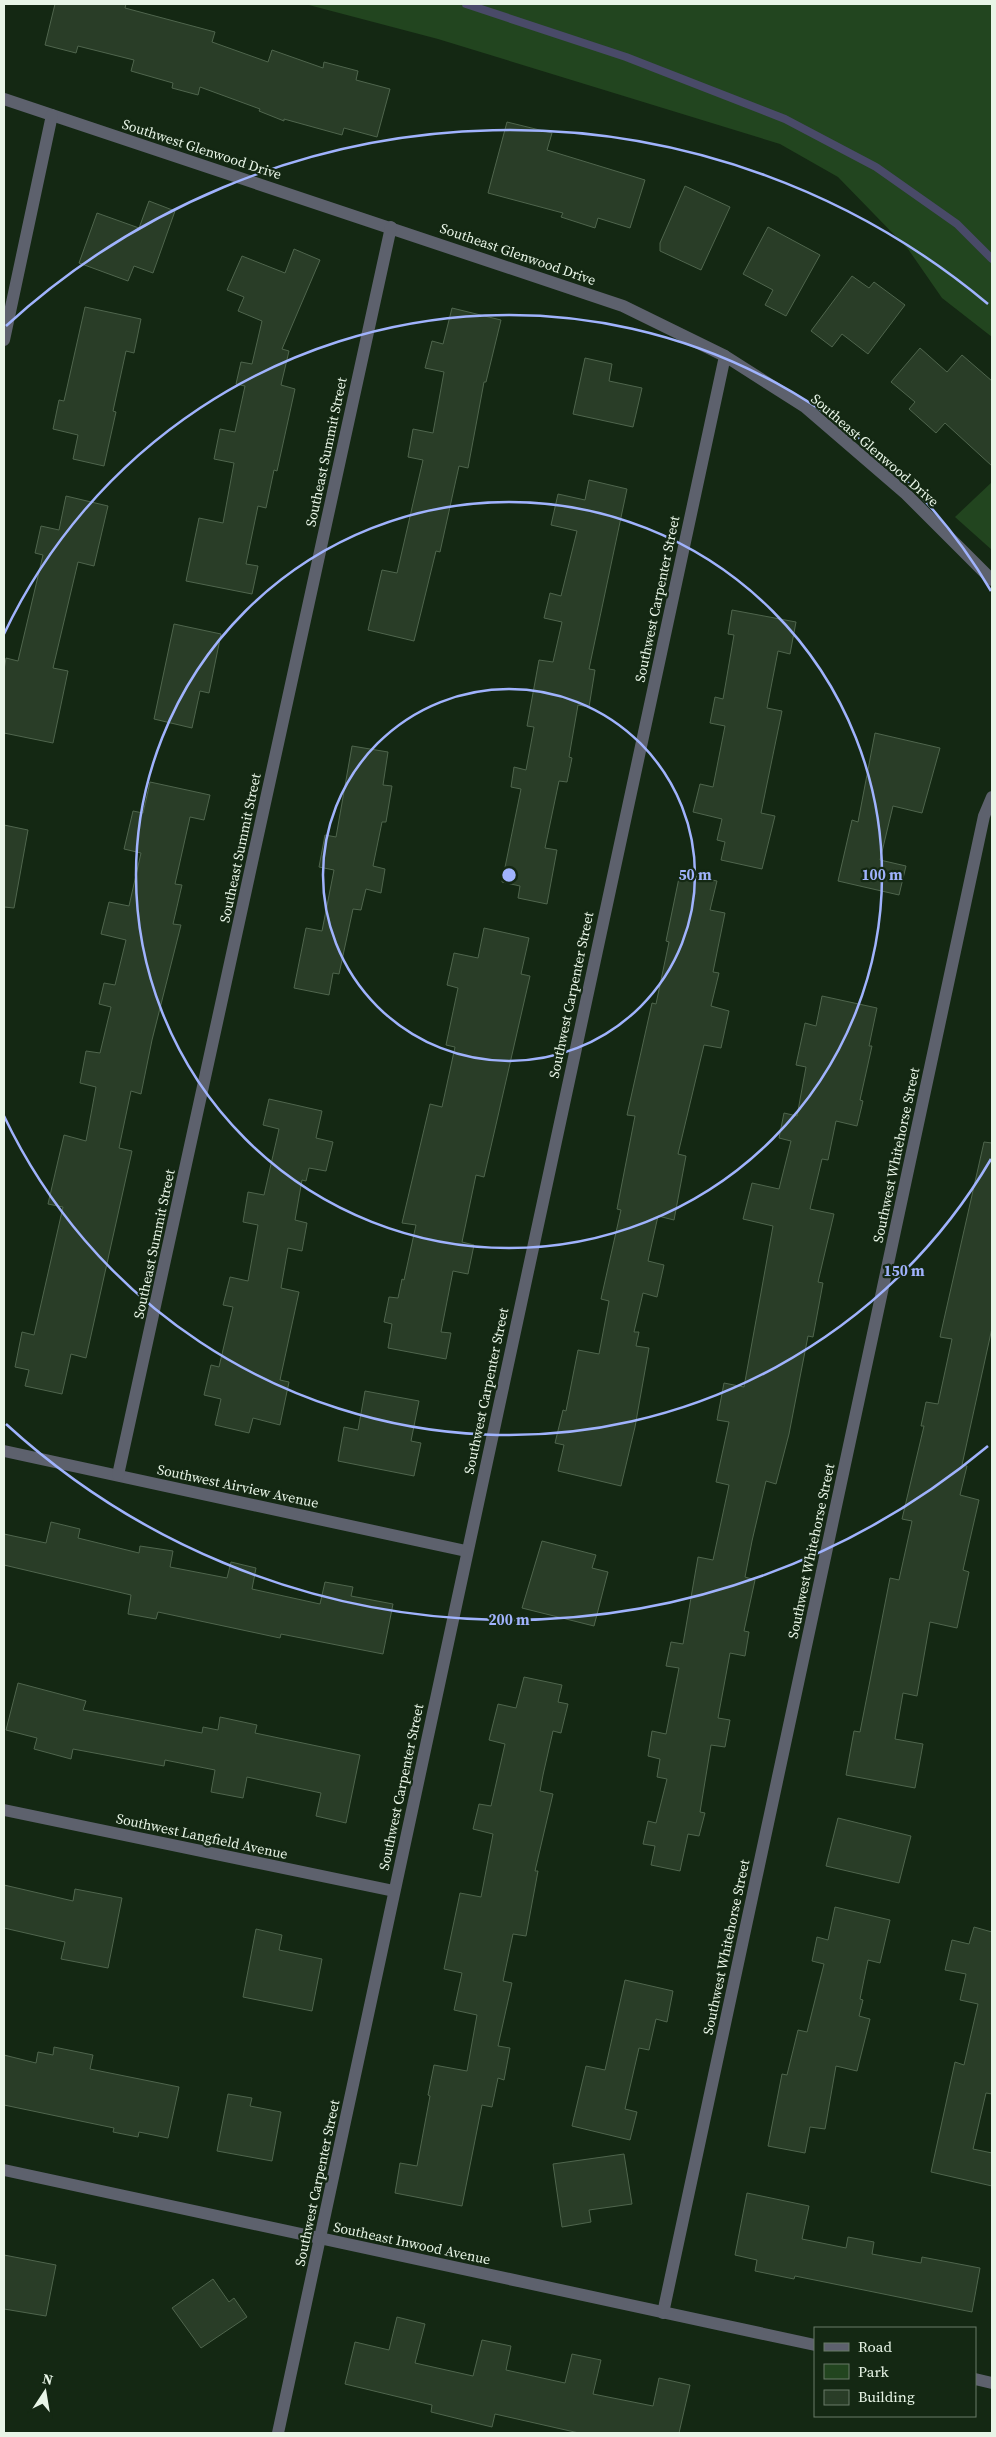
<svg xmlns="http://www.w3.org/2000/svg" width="996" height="2437" viewBox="0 0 996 2437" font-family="'Source Serif 4',serif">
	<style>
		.green { fill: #22451f }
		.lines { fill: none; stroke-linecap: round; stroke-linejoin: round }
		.stream { stroke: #494a68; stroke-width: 8 }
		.building { fill: #293d27; stroke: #4f654d }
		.minor { stroke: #5d616d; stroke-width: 12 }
		.ring { fill: none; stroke: #a0b3fd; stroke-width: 2.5 }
		.labels { text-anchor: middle; stroke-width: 4.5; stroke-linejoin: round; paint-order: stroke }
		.street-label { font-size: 14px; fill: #e8f5e7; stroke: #142813 }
		.centre { fill: #a0b3fd; stroke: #142813; stroke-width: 2.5 }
		.ring-label { font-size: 15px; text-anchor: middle; font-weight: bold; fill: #a0b3fd; stroke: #142813; stroke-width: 4.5; stroke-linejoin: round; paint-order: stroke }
	</style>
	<rect width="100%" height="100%" fill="#142813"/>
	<g class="green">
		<path d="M305,4H992V337L942,298L908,249L838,177L780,144L438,39Z"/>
		<path d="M992,482V550L955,517Z"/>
	</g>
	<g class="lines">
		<path class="stream" d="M466,4L626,57L785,119L876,167L957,224L992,259"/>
	</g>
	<g class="building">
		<path d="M55,4H126L125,8L215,32L212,42L268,62L272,50L323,68L324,62L358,71L356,80L390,89L377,137L344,128L342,135L284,119V121L259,111L260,109L200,87L198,95L172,88L173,83L131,71L134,60L78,46L76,53L45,45Z"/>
		<path d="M507,122L552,133L547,150L645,180L630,228L598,218L595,228L561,217L563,213L488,193Z"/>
		<path d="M685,186L730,207L701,270L660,251V243Z"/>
		<path d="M149,201L175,211L153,273L134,266L128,281L79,263L97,213L139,228Z"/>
		<path d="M768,227L820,255L786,316L765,305L773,290L743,274Z"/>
		<path d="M294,249L320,260L282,349L289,351L281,385L295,389L277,471L274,470L266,508L258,506L246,564L258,566L252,594L186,581L199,518L223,523L234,463L214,459L220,429L235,432L245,386L236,384L241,362L252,364L262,321L238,311L244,297L227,290L242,256L285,273Z"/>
		<path d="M852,276L869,288L874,282L905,305L868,354L842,334L832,347L811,331Z"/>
		<path d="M85,307L141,319L134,353L126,351L113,411L116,412L104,466L73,459L78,435L53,429L59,400L64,401Z"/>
		<path d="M452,308L501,320L486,382H484L468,468L459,466L440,552L436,551L414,641L368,630L382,570L397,573L423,460L408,457L413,429L433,433L444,372L425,368L432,341L443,344Z"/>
		<path d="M920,348L947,372L962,355L992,381V466L945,423L936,433L909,409L915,402L891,382Z"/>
		<path d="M585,358L612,364L609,381L642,388L633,427L573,414Z"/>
		<path d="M589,480L627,489L589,669L595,670L589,707L578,705L569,757L572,758L567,782L559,781L545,848L557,850L547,904L518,898L520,886L502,882L521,789L511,787L514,767L526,770L534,727L527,726L539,660L553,662L562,622L544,618L550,593L561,596L577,531L551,525L558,494L585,500Z"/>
		<path d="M66,496L108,506L94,566L78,562L53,668L68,671L53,743L4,733V670L6,658L18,661L43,555L35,553L41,526L59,530Z"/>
		<path d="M732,610L796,622L790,654L778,651L767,708L782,711L761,813L775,816L762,869L721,860L725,842L717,840L722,819L693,812L700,784L713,787L725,726L710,723L715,697L723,699L734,635L728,634Z"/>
		<path d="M174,624L221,634L209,693L200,691L192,728L154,719Z"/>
		<path d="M875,733L940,748L922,813L893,806L880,860L906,866L899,895L838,881L852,820L858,822Z"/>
		<path d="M352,746L388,752L383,785L392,786L386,822H382L373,866L385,869L381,893L366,889L361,910L353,909L339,974L333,973L329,995L294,988L306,928L322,931L334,870L319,867L325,835L336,837Z"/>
		<path d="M150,782L210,795L204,820L190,817L175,884L182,885L173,924L181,925L152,1040L141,1094L131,1091L119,1148L132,1151L86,1358L71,1354L62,1394L25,1386L29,1370L15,1367L22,1332L34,1335L63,1207L48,1204L64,1135L86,1141L96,1087L80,1083L86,1051L100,1053L111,1007L99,1004L104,983L115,985L126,940L101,934L109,902L129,906L141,853L124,849L133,811L143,813Z"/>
		<path d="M4,825L28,830L14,908L4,907Z"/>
		<path d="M680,873L717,881L710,910L725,913L713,972L719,973L711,1006L729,1011L721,1048L704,1045L678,1154L686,1156L674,1220L658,1216L648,1261L664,1265L657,1297L643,1293L634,1332H639L636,1346L649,1348L635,1427L621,1486L558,1471L564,1445L555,1443L563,1410L566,1411L578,1350L599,1354L609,1301L601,1299L621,1210L617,1209L635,1116L627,1115L652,1003L656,1004L669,942L666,941Z"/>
		<path d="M484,928L529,938L521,974L530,976L484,1177L476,1175L462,1242L474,1245L468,1274L453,1271L441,1332L451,1333L446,1359L388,1348L392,1324L384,1322L389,1297L398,1298L402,1279L404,1280L416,1225L402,1223L430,1104L442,1107L455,1047L446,1045L458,988L447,985L454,953L478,958Z"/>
		<path d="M822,996L877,1008L869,1046H872L860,1100L863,1101L857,1126L836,1121L828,1160L822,1159L810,1209L834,1214L818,1282L823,1283L813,1337L808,1336L789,1434L776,1484L766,1481L752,1541L745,1577L755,1580L744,1631L749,1632L745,1656L730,1653L718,1718L730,1720L725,1747L711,1745L700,1812L705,1813L699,1836L688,1834L680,1871L651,1865L655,1846L643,1844L648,1821L656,1823L667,1779L657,1777L660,1759L648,1756L652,1731L666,1734L679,1668L666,1666L671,1642L683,1644L698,1557L713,1560L729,1485L716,1482L729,1422L717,1420L724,1383L744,1387L773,1226L743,1219L752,1183L779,1189L791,1141L779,1138L784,1113L797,1116L806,1067L796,1065L805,1023L816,1026Z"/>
		<path d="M269,1099L322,1111L316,1138L333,1142L326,1171L309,1168L306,1181L302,1180L295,1220L307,1223L302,1251L288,1248L281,1288L299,1292L280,1380L289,1382L280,1425L253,1418L249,1433L215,1425L221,1399L204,1395L211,1365L219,1367L233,1307L223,1305L230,1277L248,1281L258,1225L243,1222L248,1192L264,1195L279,1129L263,1125Z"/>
		<path d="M984,1142L992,1143V1328L962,1465L967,1466L960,1495L979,1500L963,1570L969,1572L957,1628L930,1622L917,1696L903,1693L895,1739L923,1744L915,1788L846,1775L854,1731L860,1732L890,1578L899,1580L912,1521L902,1519L924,1426H921L926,1402L938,1404L952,1339L940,1337Z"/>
		<path d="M365,1391L419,1401L411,1441L421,1443L414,1476L338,1461L344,1427L358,1430Z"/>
		<path d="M51,1522L80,1529L78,1538L139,1553L140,1546L173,1551L170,1567L227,1578L231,1562L256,1568L252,1589L320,1604L325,1582L353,1587L351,1596L393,1604L383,1654L281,1634L280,1638L158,1612L156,1619L128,1614L131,1595L4,1565V1534L46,1543Z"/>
		<path d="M542,1541L596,1555L592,1568L608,1572L594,1626L522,1608Z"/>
		<path d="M524,1677L562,1685L558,1702L568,1704L561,1733L553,1731L543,1775L540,1791L553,1794L535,1871H538L526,1936L513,1934L503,1981L512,1983L498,2046L510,2048L504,2080L498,2078L492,2107L482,2105L462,2206L395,2193L400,2163L417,2166L430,2096L428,2095L434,2065L467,2071L477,2015L454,2010L462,1973L444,1969L460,1893L481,1897L493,1834L473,1829L479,1804L491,1806L505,1744L489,1740L498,1704L516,1708Z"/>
		<path d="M18,1683L86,1701L83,1710L202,1733L203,1727L218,1730L220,1717L257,1725L255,1733L360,1755L346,1823L316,1816L321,1793L247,1777L243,1798L211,1792L215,1770L165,1760L164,1766L73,1749L71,1759L34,1749L37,1738L6,1730Z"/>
		<path d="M838,1818L911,1836L899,1883L826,1866Z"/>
		<path d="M4,1885L73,1901L75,1889L122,1898L108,1968L61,1959L65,1942L4,1928Z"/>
		<path d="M835,1907L890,1920L880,1963L868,1960L860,1999L863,2000L859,2016L870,2019L857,2071L836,2066L825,2129L810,2127L805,2153L768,2146L782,2074L787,2075L798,2030L807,2032L824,1964L812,1961L817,1937L828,1940Z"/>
		<path d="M974,1927L992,1932V2094L986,2093L973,2149L992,2153V2186L931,2172L955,2062L964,2065L978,2004L960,2000L966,1974L945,1970L952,1940L969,1944Z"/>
		<path d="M256,1929L282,1935L279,1950L322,1959L312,2011L243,1997Z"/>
		<path d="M625,1980L673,1991L667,2022L656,2019L649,2050L639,2048L625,2109L637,2112L630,2140L572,2126L586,2066L605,2070Z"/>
		<path d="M54,2047L93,2055L90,2069L179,2087L168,2138L139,2132L138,2137L113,2132L114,2128L4,2105V2055L36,2063L38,2052L53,2055Z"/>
		<path d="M228,2094L252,2098L250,2106L281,2112L272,2161L217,2151Z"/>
		<path d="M624,2154L632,2204L589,2210L591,2222L562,2227L553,2164Z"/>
		<path d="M747,2193L809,2206L802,2239L846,2248L848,2237L874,2242L872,2254L921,2263L922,2257L980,2268L972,2312L795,2276L794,2279L755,2271L757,2260L735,2255Z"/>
		<path d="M4,2255L56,2265L46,2316L4,2309Z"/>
		<path d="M213,2279L229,2302L234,2298L247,2317L201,2348L172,2308Z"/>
		<path d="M397,2317L425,2324L415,2363L473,2376L482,2340L511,2346L506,2370L565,2383L572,2354L601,2360L593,2394L653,2406L659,2378L690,2385L679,2433H579L495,2414L492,2427L431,2412L432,2405L345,2384L355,2342L389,2350Z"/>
	</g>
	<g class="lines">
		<g class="minor">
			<path d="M4,99L623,306L725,356L805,407L906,494L992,580"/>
			<path d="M4,340L52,115"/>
			<path d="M4,1451L466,1551"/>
			<path d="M118,1475L391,227"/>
			<path d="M4,1810L394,1891"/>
			<path d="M4,2170L815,2345"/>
			<path d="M663,2313L984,816L992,797"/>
			<path d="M975,2379L992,2383"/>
			<path d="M278,2433L725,356"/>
		</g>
	</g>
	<g class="ring">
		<circle cx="509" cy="875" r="186"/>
		<circle cx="509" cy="875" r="373"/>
		<path d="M991 1159A559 559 0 0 1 4 1116M4 634A559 559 0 0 1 991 591"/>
		<path d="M988 1446A745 745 0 0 1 6 1424M6 326A745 745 0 0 1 988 304"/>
	</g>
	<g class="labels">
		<g class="street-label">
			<text transform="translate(202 149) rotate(18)" y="5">Southwest Glenwood Drive</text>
			<text transform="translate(518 254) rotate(19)" y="5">Southeast Glenwood Drive</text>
			<text transform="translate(875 450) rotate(41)" y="5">Southeast Glenwood Drive</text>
			<text transform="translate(326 452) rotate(-78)" y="5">Southeast Summit Street</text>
			<text transform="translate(657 599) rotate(-78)" y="5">Southwest Carpenter Street</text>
			<text transform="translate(240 848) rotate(-78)" y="5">Southeast Summit Street</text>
			<text transform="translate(571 995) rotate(-78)" y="5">Southwest Carpenter Street</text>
			<text transform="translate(896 1155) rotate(-78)" y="5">Southwest Whitehorse Street</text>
			<text transform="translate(154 1244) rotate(-78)" y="5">Southeast Summit Street</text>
			<text transform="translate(486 1391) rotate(-78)" y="5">Southwest Carpenter Street</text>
			<text transform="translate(238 1486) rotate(12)" y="5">Southwest Airview Avenue</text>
			<text transform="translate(811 1551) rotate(-78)" y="5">Southwest Whitehorse Street</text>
			<text transform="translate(401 1787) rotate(-78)" y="5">Southwest Carpenter Street</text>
			<text transform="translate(202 1836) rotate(12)" y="5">Southwest Langfield Avenue</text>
			<text transform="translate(726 1947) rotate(-78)" y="5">Southwest Whitehorse Street</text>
			<text transform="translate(317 2183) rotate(-78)" y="5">Southwest Carpenter Street</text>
			<text transform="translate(412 2243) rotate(12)" y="5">Southeast Inwood Avenue</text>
		</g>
	</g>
	<circle cx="509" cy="875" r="8" class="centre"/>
	<g class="ring-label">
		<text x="695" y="880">50 m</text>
		<text x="882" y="880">100 m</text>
		<text x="904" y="1276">150 m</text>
		<text x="509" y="1625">200 m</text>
	</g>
	<rect width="996" height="2437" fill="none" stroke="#e8f5e7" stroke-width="10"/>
	<rect x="814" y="2327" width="162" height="90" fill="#142813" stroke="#697a68"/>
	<rect x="824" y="2343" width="25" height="8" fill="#5d616d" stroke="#697a68"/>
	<text x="858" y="2352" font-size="15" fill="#e8f5e7">Road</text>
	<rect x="824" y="2364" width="25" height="15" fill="#22451f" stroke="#697a68"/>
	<text x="858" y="2377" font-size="15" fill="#e8f5e7">Park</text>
	<rect x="824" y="2390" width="25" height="15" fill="#293d27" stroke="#697a68"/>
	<text x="858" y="2402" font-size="15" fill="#e8f5e7">Building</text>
	<g transform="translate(45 2392) rotate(12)" stroke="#142813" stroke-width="4" paint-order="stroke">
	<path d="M0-4L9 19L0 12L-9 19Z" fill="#e8f5e7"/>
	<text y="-8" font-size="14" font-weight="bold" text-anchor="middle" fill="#e8f5e7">N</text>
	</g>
</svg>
